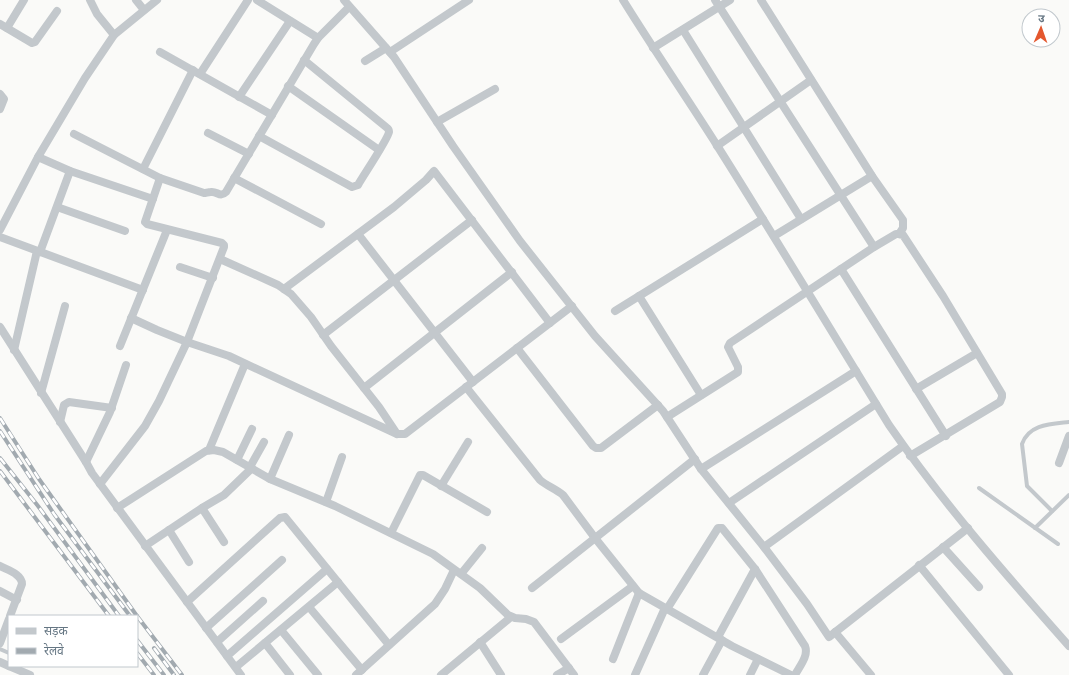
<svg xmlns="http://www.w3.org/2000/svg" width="1069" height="675" viewBox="0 0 1069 675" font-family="Cabin,'Noto Sans Devanagari',sans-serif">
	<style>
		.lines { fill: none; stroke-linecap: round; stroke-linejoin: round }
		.lane { stroke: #c3c8cc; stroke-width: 4 }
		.street { stroke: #c3c8cc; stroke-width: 8 }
		.rail-casing { stroke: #a2aab0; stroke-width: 4 }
		.rail { stroke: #fff; stroke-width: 2.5; stroke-dasharray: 8; stroke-linecap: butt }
	</style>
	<rect width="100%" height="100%" fill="#fafaf8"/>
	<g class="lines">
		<g class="lane">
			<path d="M979,488L1058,544"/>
			<path d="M1052,511L1027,486L1022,444C1029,424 1051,424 1069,422"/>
			<path d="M1035,528L1069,495"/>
			<path d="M0,649L9,653"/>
		</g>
		<g class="street">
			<path d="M90,0L97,14L114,35"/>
			<path d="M136,0L144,10"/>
			<path d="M257,0L318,38"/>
			<path d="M344,0L394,57L453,146L520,241L595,336L663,411L701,469L764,547L807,604L829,637L968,528"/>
			<path d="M623,0C654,50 687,98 718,147C776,239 832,332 889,425C943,503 1006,575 1069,646"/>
			<path d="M715,0L874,247"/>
			<path d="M761,0L872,176L903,220V228L899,234"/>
			<path d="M0,24L32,43L35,42L57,11"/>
			<path d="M7,28L24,0"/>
			<path d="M683,30L801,219"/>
			<path d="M653,48L730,0"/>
			<path d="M160,52L272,115"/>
			<path d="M390,52L469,0"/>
			<path d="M365,61L386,48"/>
			<path d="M200,74L248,0"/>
			<path d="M288,86L379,150"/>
			<path d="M0,94L4,99L0,109"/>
			<path d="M239,97L290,21"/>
			<path d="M437,122L495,89"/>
			<path d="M208,133L249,154"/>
			<path d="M74,134L160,178L204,193C206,193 208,192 211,192C217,191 220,198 226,192L314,44L318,38L349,7"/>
			<path d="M259,136L352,187L358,185C363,176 388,139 389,132C389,129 388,129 386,127L304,60"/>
			<path d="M717,146L811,80"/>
			<path d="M38,157L70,171L153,199"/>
			<path d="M143,169L193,70"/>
			<path d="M234,178L321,224"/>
			<path d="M57,207L125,231"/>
			<path d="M0,230L38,157L85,78L114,35L157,0"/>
			<path d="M358,234L473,382"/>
			<path d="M774,236L872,176"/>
			<path d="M0,237L143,290"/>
			<path d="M40,252L70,171"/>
			<path d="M220,259L278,285L291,294L311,317L331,346L379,407L397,434H405L572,306"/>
			<path d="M180,267L213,278"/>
			<path d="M841,269L946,436"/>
			<path d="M284,289L394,207L426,180L434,171L550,323"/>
			<path d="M639,296L701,395"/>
			<path d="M615,311L763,219"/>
			<path d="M131,318L157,330L187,342L229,356L397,434"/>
			<path d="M0,327L86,462L92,473L241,675"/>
			<path d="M323,335L472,220"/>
			<path d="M120,346L167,230"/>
			<path d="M517,348L593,446L596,448H601L658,405"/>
			<path d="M14,350L37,251"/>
			<path d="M466,387L540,480C547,486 556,489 563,495L595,538L639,593L732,646L791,675"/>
			<path d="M364,388L512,272"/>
			<path d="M916,389L977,353"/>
			<path d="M41,393L65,306"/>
			<path d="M667,417L738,372V367L728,347L730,343L874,247L896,234H899L903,235L943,296L1002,394V397L1000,402L910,456"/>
			<path d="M60,422L64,405L69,402L112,408"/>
			<path d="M209,450L245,364"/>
			<path d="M237,460L252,429"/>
			<path d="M86,462L110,412L126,365"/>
			<path d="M1059,463L1069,436"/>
			<path d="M250,467L264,442"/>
			<path d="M701,469L856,371"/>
			<path d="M270,479L289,435"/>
			<path d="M100,484L145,426L159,401L187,342L224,247V245L222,243L147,224L145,222L160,178"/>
			<path d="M441,486L468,442"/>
			<path d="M326,502L342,457"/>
			<path d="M729,503L876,404"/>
			<path d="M117,508L206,451L214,450L223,452L270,479L335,506L433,554L480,588L508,615L515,618L526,619L534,622L574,675"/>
			<path d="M202,508L224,542"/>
			<path d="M169,530L189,562"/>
			<path d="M391,533L420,475H423L487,512"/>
			<path d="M145,546L202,508L224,495L252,468"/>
			<path d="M764,547L903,446"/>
			<path d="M943,547L979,587"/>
			<path d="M919,565L1009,675"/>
			<path d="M0,566C7,570 22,574 22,584L10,616"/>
			<path d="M461,574L482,548"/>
			<path d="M532,588L695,459"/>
			<path d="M0,591L17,600"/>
			<path d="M187,602L280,518L285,517L389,645"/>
			<path d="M309,607L362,670"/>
			<path d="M667,609L718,528H722L755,569L805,646C809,656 799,667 795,675"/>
			<path d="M206,628L282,560"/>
			<path d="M281,630L318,675"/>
			<path d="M835,632L871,675"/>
			<path d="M718,637L755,569"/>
			<path d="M561,639L633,586"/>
			<path d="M217,642L263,601"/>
			<path d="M480,642L501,675"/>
			<path d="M0,643L9,619"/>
			<path d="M265,643L290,675"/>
			<path d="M227,656L327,569"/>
			<path d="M613,659L639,593"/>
			<path d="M0,662L9,666"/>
			<path d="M9,666L30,675"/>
			<path d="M236,667L338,582"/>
			<path d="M356,675L435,604L445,589L454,570"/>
			<path d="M441,675L511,617"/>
			<path d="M557,675L569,668"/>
			<path d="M635,675L665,608"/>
			<path d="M703,675L722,640"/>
			<path d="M750,675L758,659"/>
		</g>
		<defs>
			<g id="rail">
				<path d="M0,418L39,479L137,616"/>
				<path d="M0,431L54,514L130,616"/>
				<path d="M0,458L38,506L119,616"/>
				<path d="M0,471L109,616"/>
				<path d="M137,616L182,675"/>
				<path d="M137,640L164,675"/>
				<path d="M154,648L174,675"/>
				<path d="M137,653L154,675"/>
			</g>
		</defs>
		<use href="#rail" class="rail-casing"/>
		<use href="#rail" class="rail"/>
	</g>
	<rect x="8" y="615" width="130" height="52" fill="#ffffff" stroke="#c1c8cd"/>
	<rect x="16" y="628" width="20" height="6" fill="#c3c8cc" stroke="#c1c8cd"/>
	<text x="44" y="635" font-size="12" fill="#657683">सड़क</text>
	<rect x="16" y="648" width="20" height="6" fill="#a2aab0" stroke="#c1c8cd"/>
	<text x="44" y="655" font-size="12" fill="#657683">रेलवे</text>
	<g transform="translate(1041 28) rotate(2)"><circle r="19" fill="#ffffff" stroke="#c1c8cd"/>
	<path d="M0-3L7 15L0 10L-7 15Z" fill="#e4572e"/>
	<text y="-6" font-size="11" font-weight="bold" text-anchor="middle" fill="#657683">उ</text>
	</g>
</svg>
